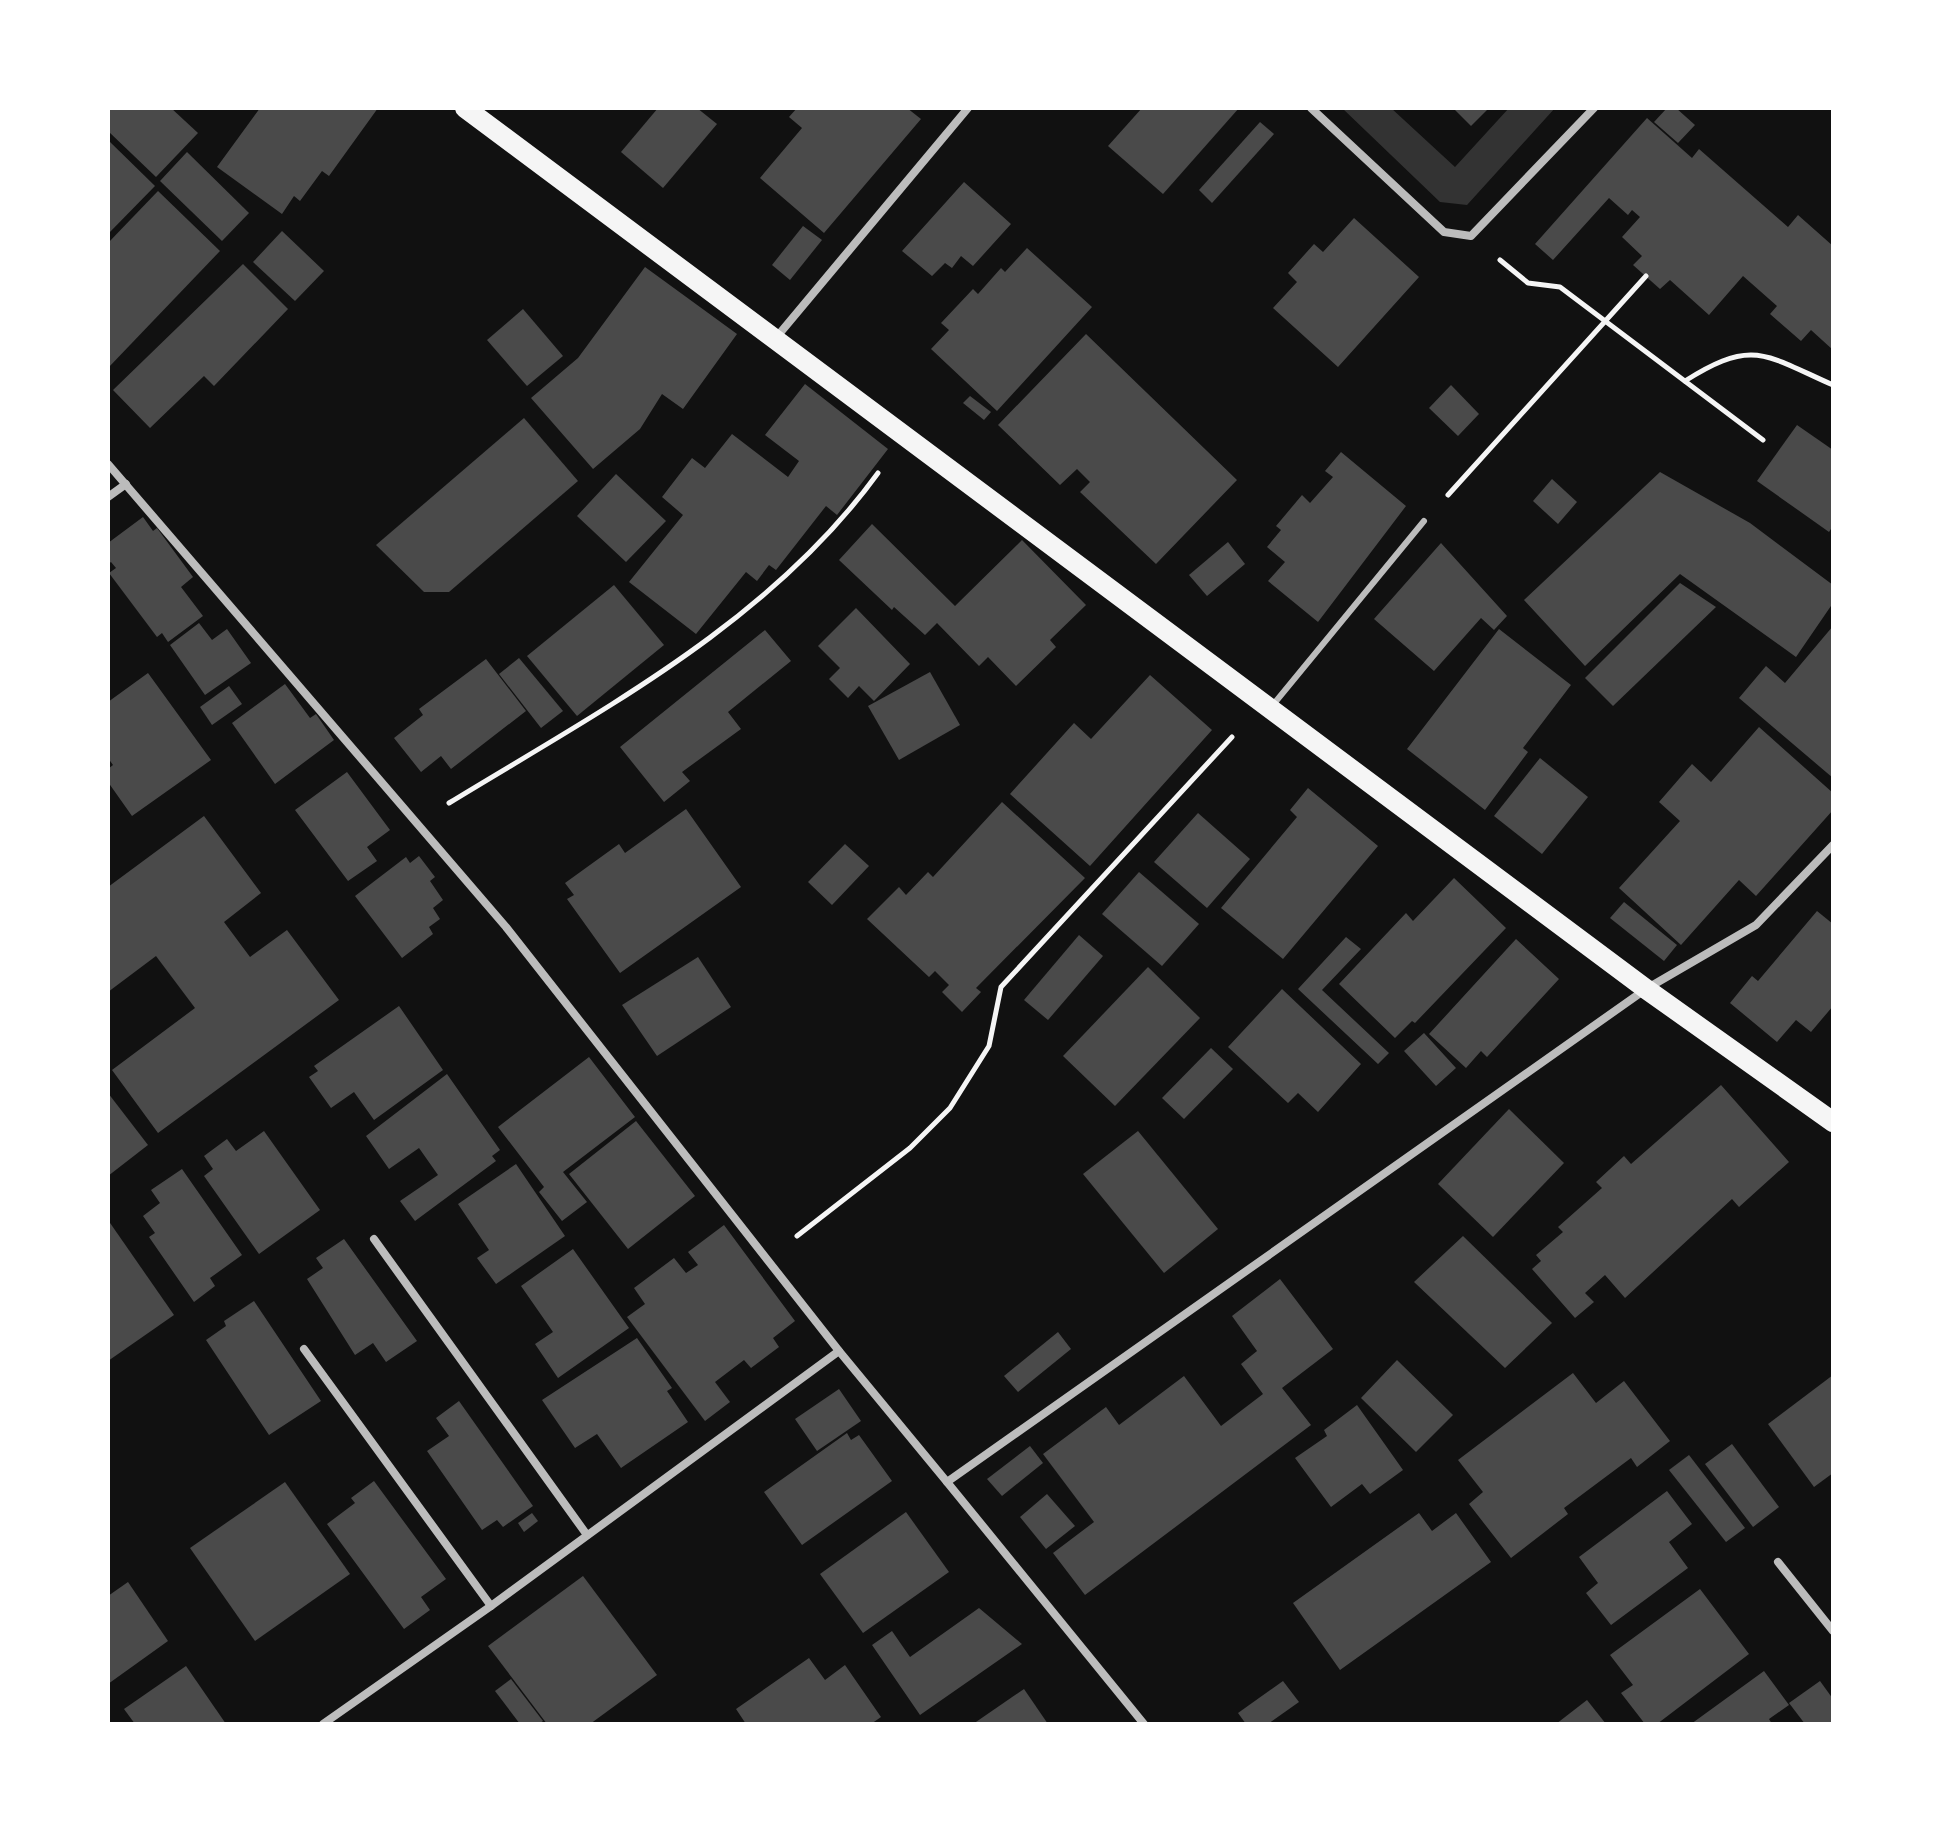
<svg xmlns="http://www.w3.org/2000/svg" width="1941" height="1832" viewBox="0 0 1941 1832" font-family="'IBM Plex Sans',sans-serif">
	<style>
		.water { fill: #333 }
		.building { fill: #4a4a4a }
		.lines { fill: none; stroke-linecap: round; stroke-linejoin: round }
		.path { stroke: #f5f5f5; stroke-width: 5 }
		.service { stroke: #bcbcbc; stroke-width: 6 }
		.minor { stroke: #bcbcbc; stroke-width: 8 }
		.primary { stroke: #f5f5f5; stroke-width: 20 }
	</style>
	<rect width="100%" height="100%" fill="#111"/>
	<path class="water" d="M1342,108H1391L1455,167L1509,108H1555L1467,205L1440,202Z"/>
	<g class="building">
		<path d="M108,108H171L198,133L156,177L108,131Z"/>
		<path d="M260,108H378L329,176L322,171L300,201L294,196L282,214L217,167Z"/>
		<path d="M658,108H697L717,124L663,188L621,152Z"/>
		<path d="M797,108H907L921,119L824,233L760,178L802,128L789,117Z"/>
		<path d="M1142,108H1239L1163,194L1108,146Z"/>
		<path d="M1453,108H1489L1471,126Z"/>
		<path d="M1667,108H1676L1695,125L1678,143L1654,122Z"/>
		<path d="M1647,118L1692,158L1699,149L1788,227L1798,215L1833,246V350L1811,330L1801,341L1770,314L1777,306L1743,276L1709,315L1670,280L1660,289L1633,265L1642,256L1622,237L1640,217L1632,210L1628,215L1609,198L1553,260L1535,244Z"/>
		<path d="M1260,122L1274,134L1212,203L1199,190Z"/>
		<path d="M108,140L155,186L108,234Z"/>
		<path d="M187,152L249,213L222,241L160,181Z"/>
		<path d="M964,182L1011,224L973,266L961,256L952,268L945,263L932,276L902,251Z"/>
		<path d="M158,191L220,251L108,368V243Z"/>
		<path d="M1354,218L1419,277L1338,367L1273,308L1297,282L1288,273L1314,244L1323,252Z"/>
		<path d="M803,226L822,240L790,280L772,265Z"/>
		<path d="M282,231L324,271L295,301L253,262Z"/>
		<path d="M1027,248L1092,307L997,411L931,349L949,330L941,323L973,289L978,294L1001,268L1005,272Z"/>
		<path d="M243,264L288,309L214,386L204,376L150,428L113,390Z"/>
		<path d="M645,267L737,334L683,409L662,394L640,429L593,469L531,398L578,358Z"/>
		<path d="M523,309L563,356L527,386L487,340Z"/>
		<path d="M1086,334L1237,480L1156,564L1080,492L1090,482L1077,469L1060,485L998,425Z"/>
		<path d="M805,384L888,449L837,515L826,506L776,570L769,565L757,581L746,572L696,634L629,582L683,515L662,497L692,458L705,468L732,434L788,477L799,461L765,435Z"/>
		<path d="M1451,385L1479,414L1458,436L1429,408Z"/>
		<path d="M970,396L991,412L984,420L963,403Z"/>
		<path d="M524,418L578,481L449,592H424L376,545Z"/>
		<path d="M1797,425L1833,450V526L1829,532L1757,481Z"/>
		<path d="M1341,452L1406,506L1318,622L1268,581L1285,562L1267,547L1281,530L1276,526L1302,495L1310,503L1333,477L1325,471Z"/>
		<path d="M1660,472L1750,523L1833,585V603L1796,657L1680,574L1585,666L1524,600Z"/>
		<path d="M616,474L666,521L626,562L577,516Z"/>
		<path d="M1552,479L1577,502L1558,524L1533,501Z"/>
		<path d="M143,517L153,531L157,528L193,577L181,587L203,616L168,642L162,633L157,637L109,573L116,568L111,562L108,564V543Z"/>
		<path d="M872,524L955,606L1022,540L1086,605L1050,640L1056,647L1016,686L988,657L979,666L937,623L925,635L894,607L892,610L839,560Z"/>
		<path d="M1228,542L1245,564L1207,596L1189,575Z"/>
		<path d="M1441,543L1507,616L1494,630L1481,618L1434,671L1374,619Z"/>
		<path d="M1680,583L1716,607L1613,706L1585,678Z"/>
		<path d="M614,585L664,645L577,716L527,656Z"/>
		<path d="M856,608L910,664L874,701L859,686L848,698L829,679L840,668L818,646Z"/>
		<path d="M199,623L212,640L227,629L251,663L205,695L170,645Z"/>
		<path d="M1833,626V778L1739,698L1766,666L1785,683Z"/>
		<path d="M1499,629L1571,685L1523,748L1528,752L1485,810L1407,749Z"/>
		<path d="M765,630L791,661L728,712L741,729L682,772L690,781L664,802L620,747Z"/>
		<path d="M519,658L563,711L541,728L499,674Z"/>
		<path d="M486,659L526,711L451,769L441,756L421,772L394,738L423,715L419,709Z"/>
		<path d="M930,672L960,725L899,760L868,706Z"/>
		<path d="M148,673L211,760L132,816L108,782V769L113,765L108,758V702Z"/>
		<path d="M1150,675L1212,730L1090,866L1010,794L1074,723L1091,739Z"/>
		<path d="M285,684L310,718L316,714L334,740L275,784L232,723Z"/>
		<path d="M229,686L242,704L212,725L200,707Z"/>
		<path d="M1759,727L1833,793V810L1756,896L1739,880L1681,945L1619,888L1680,821L1659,802L1692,764L1711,782Z"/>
		<path d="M1540,758L1588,797L1542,854L1494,816Z"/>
		<path d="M347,772L390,830L367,847L377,861L348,881L295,810Z"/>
		<path d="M1308,788L1378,846L1283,959L1221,908L1297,817L1290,810Z"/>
		<path d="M1002,802L1085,878L976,988L981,992L962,1012L942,992L949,985L935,971L929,977L867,919L899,887L906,895L928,872L933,877Z"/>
		<path d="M686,809L741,887L620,973L567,899L574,895L565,883L619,844L625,853Z"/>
		<path d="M1198,813L1250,859L1207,908L1154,862Z"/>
		<path d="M204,816L261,893L224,922L250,957L287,930L339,1000L158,1133L112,1070L195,1008L156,956L108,992V887Z"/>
		<path d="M845,844L869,866L832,905L808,882Z"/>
		<path d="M419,856L435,877L430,881L443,900L433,908L440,919L429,927L433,934L402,958L355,896L406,857L410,863Z"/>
		<path d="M1139,872L1199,924L1162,966L1102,914Z"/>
		<path d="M1454,878L1506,928L1415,1023L1412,1021L1395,1038L1339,984L1406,913L1413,921Z"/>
		<path d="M1624,902L1677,945L1664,961L1610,918Z"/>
		<path d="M1817,911L1833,924V1006L1811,1032L1796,1020L1777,1042L1730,1003L1752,976L1758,981Z"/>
		<path d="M1079,935L1103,956L1048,1020L1024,1000Z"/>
		<path d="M1346,937L1361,949L1322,990L1389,1053L1378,1064L1298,989Z"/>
		<path d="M1516,939L1559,979L1487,1057L1481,1051L1466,1068L1429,1034Z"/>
		<path d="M698,957L731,1007L657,1056L622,1005Z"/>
		<path d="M1148,967L1200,1018L1115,1106L1063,1056Z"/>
		<path d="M1282,989L1361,1064L1318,1112L1298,1093L1288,1103L1228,1047Z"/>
		<path d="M399,1006L443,1070L374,1120L354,1092L331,1108L309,1077L318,1071L314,1066Z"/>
		<path d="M1424,1033L1456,1068L1436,1086L1404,1051Z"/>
		<path d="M1211,1048L1233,1069L1184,1119L1162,1098Z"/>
		<path d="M589,1057L635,1117L563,1172L587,1202L562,1221L539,1192L544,1187L498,1127Z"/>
		<path d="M447,1074L500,1150L492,1156L496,1161L415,1221L400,1201L438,1175L419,1148L389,1169L366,1136Z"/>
		<path d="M1721,1085L1789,1162L1739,1207L1732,1199L1625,1298L1605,1275L1585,1293L1594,1302L1575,1318L1532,1269L1541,1261L1536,1255L1563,1232L1558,1227L1602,1188L1596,1182L1624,1156L1631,1164Z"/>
		<path d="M108,1093L148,1145L108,1176Z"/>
		<path d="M1509,1109L1564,1163L1493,1237L1438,1184Z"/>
		<path d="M636,1121L695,1196L628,1249L569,1174Z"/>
		<path d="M264,1131L320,1210L259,1254L204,1176L213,1169L204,1156L227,1139L236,1151Z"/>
		<path d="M1138,1131L1218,1229L1164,1273L1083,1174Z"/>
		<path d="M516,1164L565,1236L496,1284L477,1258L489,1250L458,1204Z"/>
		<path d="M182,1169L242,1255L210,1278L215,1286L194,1302L149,1237L155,1233L143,1216L160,1203L151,1190Z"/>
		<path d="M108,1220L174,1315L108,1361Z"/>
		<path d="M724,1225L795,1321L773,1338L779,1347L751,1368L744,1360L715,1382L730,1402L705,1421L627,1317L645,1304L634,1288L674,1258L686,1273L698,1265L688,1252Z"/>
		<path d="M1463,1236L1552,1323L1505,1368L1414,1282Z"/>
		<path d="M344,1239L417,1341L386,1362L373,1343L355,1355L307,1279L323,1268L316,1258Z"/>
		<path d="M573,1249L629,1328L558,1378L535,1344L553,1332L521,1286Z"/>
		<path d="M1280,1279L1333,1349L1282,1388L1311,1425L1085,1595L1053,1553L1094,1522L1043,1454L1106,1407L1119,1425L1184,1376L1221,1426L1263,1394L1241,1364L1257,1351L1232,1316Z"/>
		<path d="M254,1301L321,1401L269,1435L206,1340L226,1326L224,1321Z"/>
		<path d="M1058,1332L1071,1349L1018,1392L1004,1376Z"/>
		<path d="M637,1338L672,1388L667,1391L688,1422L621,1468L597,1434L575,1448L542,1400Z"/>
		<path d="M1397,1360L1453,1415L1416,1452L1361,1398Z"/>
		<path d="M1573,1373L1596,1403L1624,1381L1670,1441L1637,1467L1631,1458L1564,1508L1568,1514L1511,1558L1469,1504L1483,1492L1458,1460Z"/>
		<path d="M1833,1375V1473L1814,1487L1768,1424Z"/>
		<path d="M839,1389L861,1421L817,1451L795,1419Z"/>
		<path d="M459,1401L533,1506L503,1527L497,1520L482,1530L427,1451L449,1436L436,1418Z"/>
		<path d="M1357,1405L1403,1470L1370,1494L1362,1484L1331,1507L1295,1458L1327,1436L1324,1430Z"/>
		<path d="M847,1433L851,1440L859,1435L892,1481L802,1545L764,1492Z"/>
		<path d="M1732,1444L1779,1507L1753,1527L1705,1464Z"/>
		<path d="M1030,1446L1043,1463L1002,1496L987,1479Z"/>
		<path d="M1689,1455L1745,1528L1726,1542L1669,1470Z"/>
		<path d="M374,1481L446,1579L421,1597L430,1610L404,1629L327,1524L355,1503L351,1498Z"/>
		<path d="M285,1482L350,1574L255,1641L190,1548Z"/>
		<path d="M1667,1491L1692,1524L1669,1542L1688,1568L1611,1625L1586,1593L1598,1583L1579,1557Z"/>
		<path d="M1047,1494L1075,1526L1046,1549L1020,1517Z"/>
		<path d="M906,1512L949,1572L863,1633L820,1574Z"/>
		<path d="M532,1513L538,1521L524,1532L518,1523Z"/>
		<path d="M1419,1513L1432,1531L1456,1513L1491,1562L1340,1670L1293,1603Z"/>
		<path d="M583,1576L657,1675L590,1724H547L488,1646Z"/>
		<path d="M128,1582L168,1641L108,1684V1596Z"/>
		<path d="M1700,1589L1749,1654L1657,1724H1645L1621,1693L1633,1685L1610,1655Z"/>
		<path d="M979,1608L1022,1644L920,1715L872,1645L892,1631L910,1657Z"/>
		<path d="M809,1658L825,1680L845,1665L881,1717L871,1724H746L736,1709Z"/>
		<path d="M186,1666L226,1724H135L124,1709Z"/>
		<path d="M1764,1671L1789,1705L1769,1719L1772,1724H1691Z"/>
		<path d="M511,1679L543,1721L539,1724H520L495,1691Z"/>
		<path d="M1283,1681L1299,1702L1268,1724H1246L1238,1713Z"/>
		<path d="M1820,1681L1833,1699V1724H1805L1789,1703Z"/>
		<path d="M1024,1689L1048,1724H973Z"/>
		<path d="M1587,1700L1606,1724H1556Z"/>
	</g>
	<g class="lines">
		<g class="path">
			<path d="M1500,260L1528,283L1560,287L1763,440"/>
			<path d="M1685,381C1753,338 1765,355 1833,385"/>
			<path d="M1448,495L1646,276"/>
			<path d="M449,803C603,709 770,622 878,473"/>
			<path d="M797,1236L910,1148L950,1108L989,1046L1001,987L1232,737"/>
		</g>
		<path class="service" d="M1272,706L1424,521"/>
		<g class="minor">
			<path d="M1311,108L1444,232L1471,236L1594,108"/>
			<path d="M775,339L968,108"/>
			<path d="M108,464L506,927L839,1351L947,1482L1646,989L1756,925L1833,845"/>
			<path d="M108,497L126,484"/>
			<path d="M374,1239L587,1535"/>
			<path d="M304,1349L491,1606"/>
			<path d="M947,1482L1144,1724"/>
			<path d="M1778,1562L1833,1631"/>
			<path d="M323,1724L491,1606L839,1351"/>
		</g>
		<path class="primary" d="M465,108L1646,989L1833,1122"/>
	</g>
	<rect width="1941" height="1832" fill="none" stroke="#ffffff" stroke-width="220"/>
</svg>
